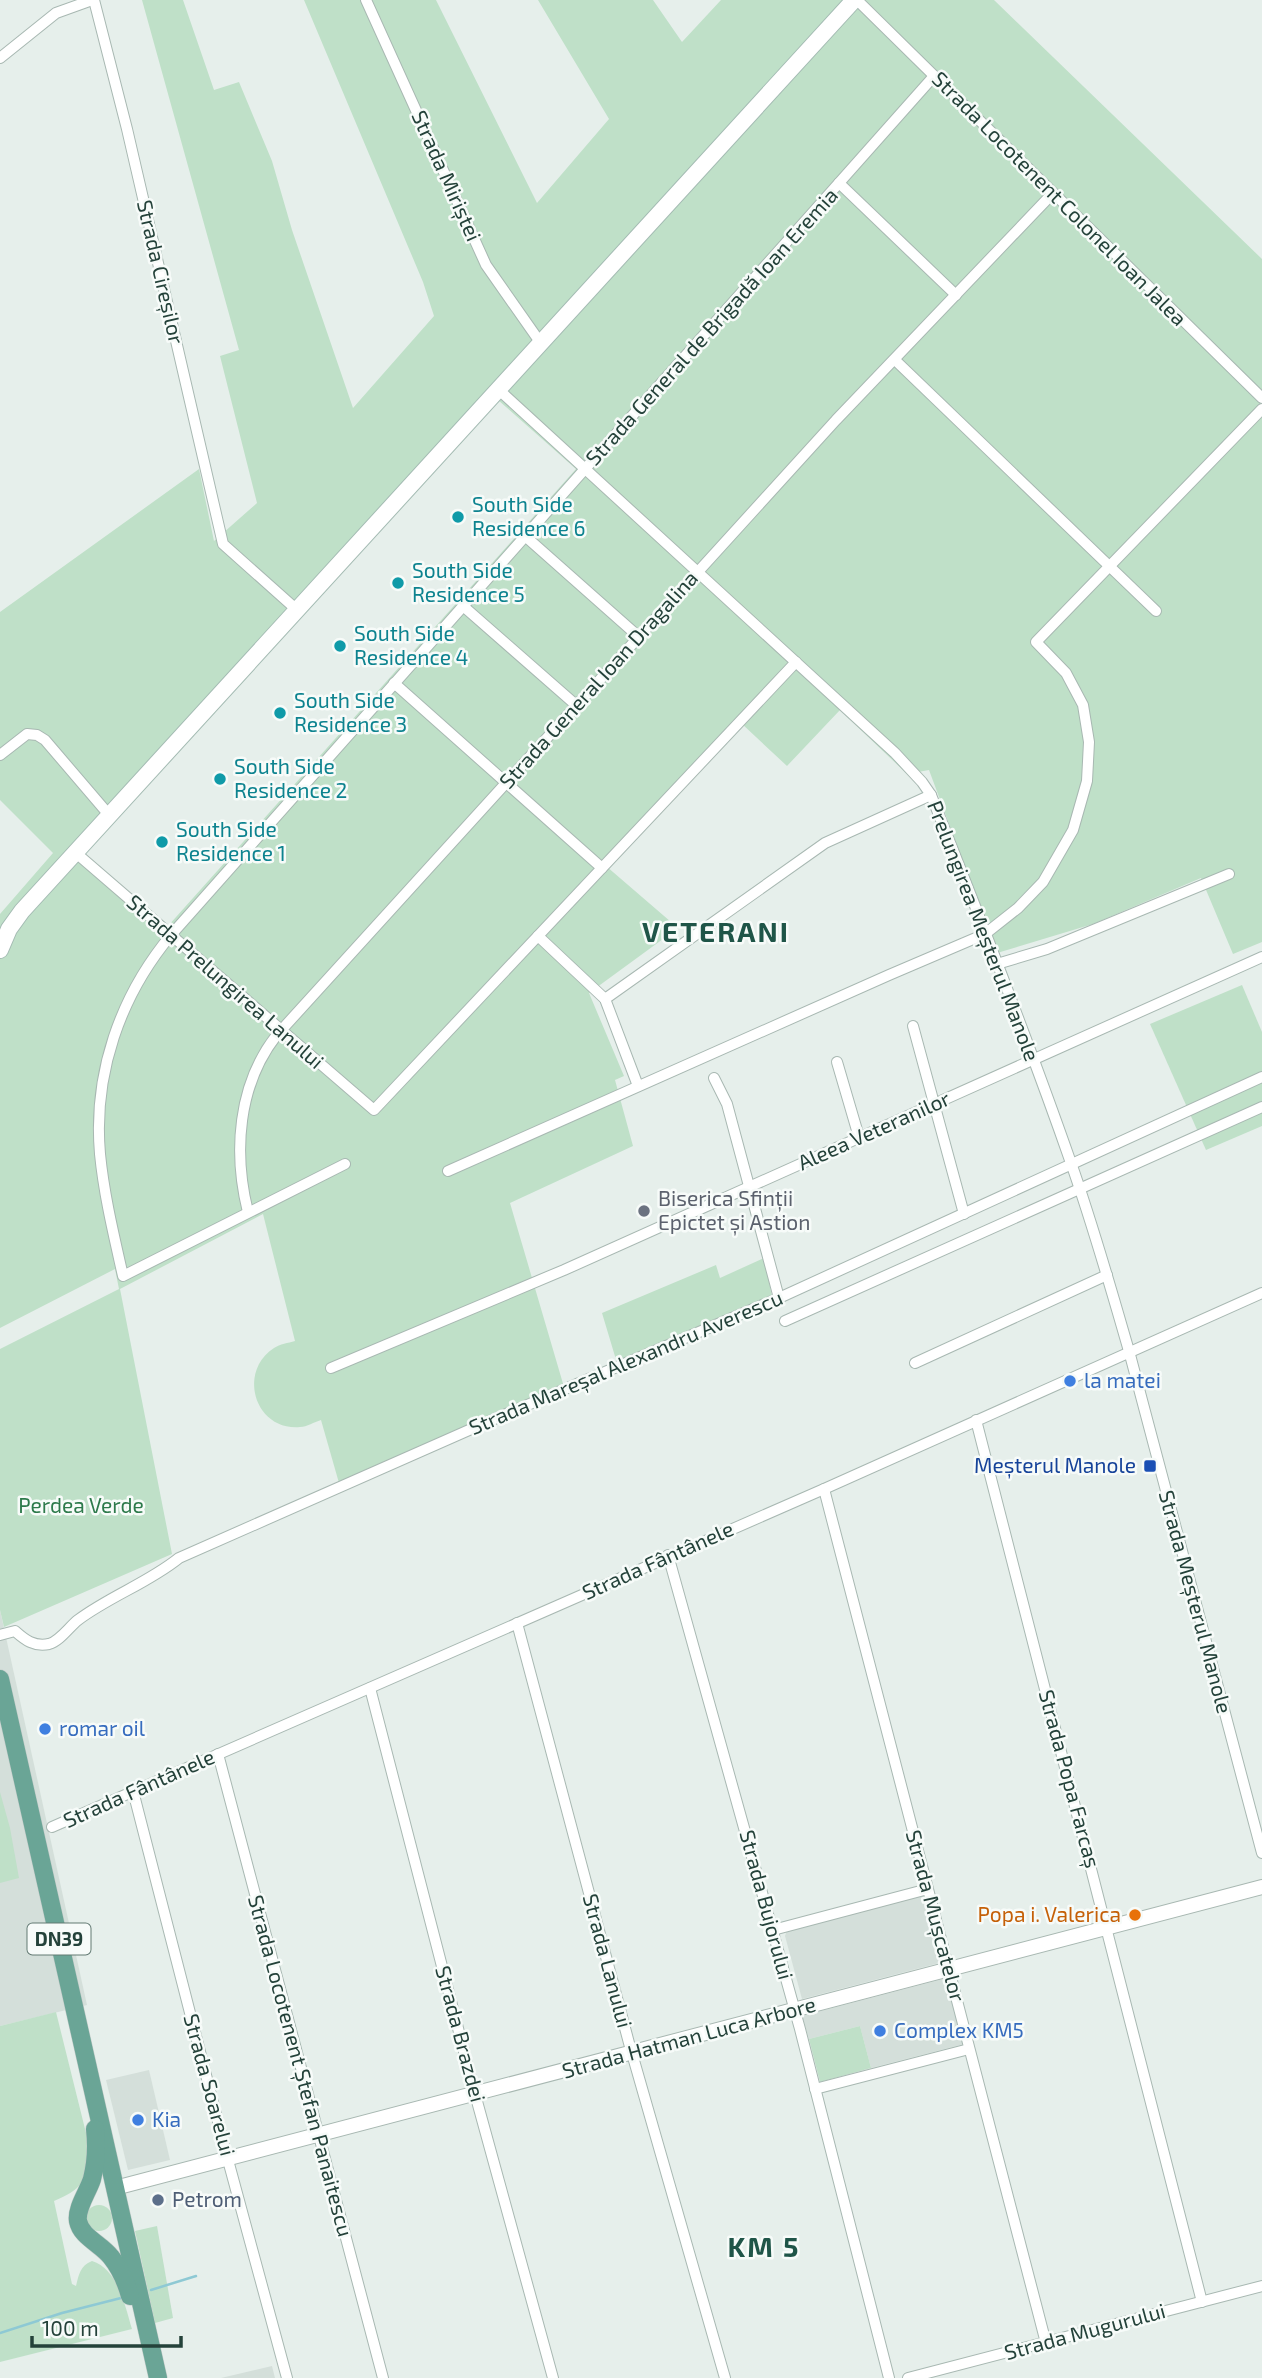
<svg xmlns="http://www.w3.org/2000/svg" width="1262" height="2378" viewBox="0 0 1262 2378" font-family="'Exo 2',sans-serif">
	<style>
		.built { fill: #d4dfda }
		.green { fill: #bfe0c8; fill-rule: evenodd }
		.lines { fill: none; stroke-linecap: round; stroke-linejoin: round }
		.stream { stroke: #8ec9d4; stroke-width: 2.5 }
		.minor-casing { stroke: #a8b8b2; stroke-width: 12 }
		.tertiary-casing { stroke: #a8b8b2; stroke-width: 16 }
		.secondary-casing { stroke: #a4bbb3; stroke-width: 18 }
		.primary-casing { stroke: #c2cac8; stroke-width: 19 }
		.minor { stroke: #fff; stroke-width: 10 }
		.tertiary { stroke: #fff; stroke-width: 14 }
		.secondary { stroke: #fff; stroke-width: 16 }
		.primary { stroke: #6aa596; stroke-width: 18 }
		.culture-dot { fill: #0f9aa8; stroke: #f7fbf9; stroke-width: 2.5 }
		.worship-dot { fill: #6b7280; stroke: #f7fbf9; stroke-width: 2.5 }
		.shop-dot { fill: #3f7fe0; stroke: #f7fbf9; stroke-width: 2.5 }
		.transit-dot { fill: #1a4fb4; stroke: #f7fbf9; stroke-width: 2.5 }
		.food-dot { fill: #e8710a; stroke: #f7fbf9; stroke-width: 2.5 }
		.service-dot { fill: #5c6f8a; stroke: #f7fbf9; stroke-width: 2.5 }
		.labels { text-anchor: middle; stroke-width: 5; stroke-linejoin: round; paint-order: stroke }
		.shield { fill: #f7fbf9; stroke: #637a73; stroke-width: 2 }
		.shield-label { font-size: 19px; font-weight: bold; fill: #24423a }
		.street-label { font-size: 21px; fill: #24423a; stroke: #f7fbf9 }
		.culture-label { font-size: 21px; fill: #0d838f; stroke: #f7fbf9; text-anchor: start }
		.worship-label { font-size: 21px; fill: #5b616d; stroke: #f7fbf9; text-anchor: start }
		.shop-label { font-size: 21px; fill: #366cbe; stroke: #f7fbf9; text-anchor: start }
		.transit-label { font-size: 21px; fill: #164399; stroke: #f7fbf9; text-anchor: end }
		.park-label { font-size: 21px; fill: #2d7a4b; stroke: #f7fbf9 }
		.food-label { font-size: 21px; fill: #c56008; stroke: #f7fbf9; text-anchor: end }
		.service-label { font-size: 21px; fill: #4e5e75; stroke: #f7fbf9; text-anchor: start }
		.district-label { font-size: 28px; font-weight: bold; letter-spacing: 2px; fill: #1f5548; stroke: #f7fbf9 }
	</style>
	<rect width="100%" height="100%" fill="#e6efeb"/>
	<g class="built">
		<path d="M0,1610L87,2005L0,2026Z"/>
		<path d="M925,1894L943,1962L802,1999L785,1936L787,1930Z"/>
		<path d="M947,1978L964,2044L871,2068L860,2026L809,2039L802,2016Z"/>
		<path d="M149,2070L170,2160L128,2170L106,2080Z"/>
		<path d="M272,2366L275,2378H221Z"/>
	</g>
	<g class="green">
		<path d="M142,0H183L214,90L239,82L272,161L292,230L353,408L434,316L423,282L304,0H436L537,203L609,119L538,0H653L682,42L721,0H994L1262,259V942L1233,954L1201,878L1093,924L997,953L929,770L907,774L840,710L787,766L741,723L606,866L678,928L589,993L624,1076L615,1080L633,1146L510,1203L564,1387L339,1483L321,1420C314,1422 307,1427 300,1427C255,1431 237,1372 274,1348C280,1344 288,1343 295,1341L263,1214L120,1289L172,1554L4,1627L0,1610V1349L119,1289L115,1269L0,1328V914L53,853L0,800V612L199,469L214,541L257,503L220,356L239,350ZM498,400L576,469L168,926L81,857Z"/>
		<path d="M1242,985L1262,1032V1126L1206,1150L1150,1024Z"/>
		<path d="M764,1258L772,1296L617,1363L602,1313L716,1265L720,1278Z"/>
		<path d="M0,1792L10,1828L19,1878L0,1883Z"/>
		<path d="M56,2012L88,2141C93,2175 85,2188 54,2201L72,2284L76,2286C79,2274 80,2266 92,2261C118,2269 125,2306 132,2329L0,2362V2026Z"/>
		<path d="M860,2026L871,2068L820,2082L809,2039Z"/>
		<circle cx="99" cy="2218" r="13"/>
		<path d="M157,2226L173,2318L155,2323L135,2231Z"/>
	</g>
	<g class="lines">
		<g class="stream">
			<path d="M151,2290L196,2276"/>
			<path d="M0,2333L62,2313L121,2298"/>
		</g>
		<defs>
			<g id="minor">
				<path d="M94,0L127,129L223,544L297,610"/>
				<path d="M366,0L486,265L540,342"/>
				<path d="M857,0L1262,398"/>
				<path d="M0,58L56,13L92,0"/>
				<path d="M839,183L956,295"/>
				<path d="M895,360L1156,611"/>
				<path d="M498,389L895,753L922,782L931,795C980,917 1028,1040 1071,1163C1093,1225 1111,1289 1129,1351L1262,1853"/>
				<path d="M525,536L639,637"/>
				<path d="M463,606L576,705"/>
				<path d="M394,683L602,868"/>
				<path d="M0,755L27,734L37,735L45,740L110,816"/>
				<path d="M76,853L374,1110L796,662"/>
				<path d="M538,936L605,999L638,1086"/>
				<path d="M997,964L1047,949L1229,874"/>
				<path d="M605,999L825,843L931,795"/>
				<path d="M913,1026L964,1214"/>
				<path d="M837,1062L859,1137"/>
				<path d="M714,1078L727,1104L779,1298"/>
				<path d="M345,1164L123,1276C114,1236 104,1195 100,1154C93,1074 120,996 171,935L934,76"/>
				<path d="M448,1171L889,975L985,934L1018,908L1043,882L1073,830L1087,781L1089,742L1083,705L1066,673L1036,642L1262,409"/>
				<path d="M248,1212C233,1152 238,1085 276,1036L836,420L1053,193"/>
				<path d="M785,1321L1262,1107"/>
				<path d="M915,1363L1107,1275"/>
				<path d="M331,1368L564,1270L1262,957"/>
				<path d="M976,1420L1202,2302"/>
				<path d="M824,1489L1046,2343"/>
				<path d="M668,1555L800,2029L889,2378"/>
				<path d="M517,1623L629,2043L725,2378"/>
				<path d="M0,1635L15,1631C25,1640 34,1647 49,1644C60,1641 69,1627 78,1620C110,1596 148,1583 179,1558L485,1423L779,1298L1262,1077"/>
				<path d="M370,1688L475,2094L553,2378"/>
				<path d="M218,1754L383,2378"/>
				<path d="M133,1791L225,2149L287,2378"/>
				<path d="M52,1827L824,1489L1262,1293"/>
				<path d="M773,1930L928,1889"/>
				<path d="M815,2089L969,2049"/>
				<path d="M908,2378L1262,2286"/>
			</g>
			<path id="tertiary" d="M115,2188L1262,1887"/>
			<path id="secondary" d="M0,950L9,929L22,911L854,0"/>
			<g id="primary">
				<path d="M0,1679L158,2378"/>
				<path d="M95,2129C97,2146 96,2163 92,2179C88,2192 76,2208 78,2221C81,2237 101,2244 111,2257C120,2268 126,2282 130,2296"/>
			</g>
		</defs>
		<use href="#minor" class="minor-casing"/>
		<use href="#tertiary" class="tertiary-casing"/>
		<use href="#secondary" class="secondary-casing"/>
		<use href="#primary" class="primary-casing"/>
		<use href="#minor" class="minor"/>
		<use href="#tertiary" class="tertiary"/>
		<use href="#secondary" class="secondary"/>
		<use href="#primary" class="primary"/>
	</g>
	<g class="culture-dot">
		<circle cx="458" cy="517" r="7"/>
		<circle cx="398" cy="583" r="7"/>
		<circle cx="340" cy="646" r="7"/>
		<circle cx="280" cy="713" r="7"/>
		<circle cx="220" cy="779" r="7"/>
		<circle cx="162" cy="842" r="7"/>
	</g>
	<circle class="worship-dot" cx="644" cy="1211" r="7"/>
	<g class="shop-dot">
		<circle cx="1070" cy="1381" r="7"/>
		<circle cx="45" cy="1729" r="7"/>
		<circle cx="880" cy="2031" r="7"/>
		<circle cx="138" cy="2120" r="7"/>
	</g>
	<rect class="transit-dot" x="1143" y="1459" width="14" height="14" rx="3.5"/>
	<circle class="food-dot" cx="1135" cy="1915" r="7"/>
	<circle class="service-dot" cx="158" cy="2200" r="7"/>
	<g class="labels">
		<rect class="shield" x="27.5" y="1923.5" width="63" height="31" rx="5"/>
		<g class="shield-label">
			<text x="59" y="1946">DN39</text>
		</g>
		<g class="street-label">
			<text transform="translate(446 176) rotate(66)" y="7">Strada Miriștei</text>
			<text transform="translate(1059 199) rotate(45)" y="7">Strada Locotenent Colonel Ioan Jalea</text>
			<text transform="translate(160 272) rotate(77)" y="7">Strada Cireșilor</text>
			<text transform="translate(712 327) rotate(-48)" y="7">Strada General de Brigadă Ioan Eremia</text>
			<text transform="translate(599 680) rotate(-48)" y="7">Strada General Ioan Dragalina</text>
			<text transform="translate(983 931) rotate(69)" y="7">Prelungirea Meșterul Manole</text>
			<text transform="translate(225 982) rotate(41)" y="7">Strada Prelungirea Lanului</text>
			<text transform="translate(874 1131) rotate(-24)" y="7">Aleea Veteranilor</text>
			<text transform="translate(626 1363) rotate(-23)" y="7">Strada Mareșal Alexandru Averescu</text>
			<text transform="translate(658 1561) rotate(-24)" y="7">Strada Fântânele</text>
			<text transform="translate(1195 1602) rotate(75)" y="7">Strada Meșterul Manole</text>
			<text transform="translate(1069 1779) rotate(75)" y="7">Strada Popa Farcaș</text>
			<text transform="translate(139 1789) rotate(-24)" y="7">Strada Fântânele</text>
			<text transform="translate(766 1905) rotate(75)" y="7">Strada Bujorului</text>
			<text transform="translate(935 1916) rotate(75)" y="7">Strada Mușcatelor</text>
			<text transform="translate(607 1961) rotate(75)" y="7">Strada Lanului</text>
			<text transform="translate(460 2034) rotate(75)" y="7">Strada Brazdei</text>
			<text transform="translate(689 2038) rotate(-15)" y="7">Strada Hatman Luca Arbore</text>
			<text transform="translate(300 2066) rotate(75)" y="7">Strada Locotenent Ștefan Panaitescu</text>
			<text transform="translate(209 2085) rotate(75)" y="7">Strada Soarelui</text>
			<text transform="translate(1085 2332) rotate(-15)" y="7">Strada Mugurului</text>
		</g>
		<g class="culture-label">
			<text x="472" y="512">South Side<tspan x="472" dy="24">Residence 6</tspan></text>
			<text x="412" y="578">South Side<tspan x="412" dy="24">Residence 5</tspan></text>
			<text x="354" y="641">South Side<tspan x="354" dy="24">Residence 4</tspan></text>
			<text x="294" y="708">South Side<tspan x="294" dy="24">Residence 3</tspan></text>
			<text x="234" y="774">South Side<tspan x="234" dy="24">Residence 2</tspan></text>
			<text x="176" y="837">South Side<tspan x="176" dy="24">Residence 1</tspan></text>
		</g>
		<g class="worship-label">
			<text x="658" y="1206">Biserica Sfinții<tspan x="658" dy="24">Epictet și Astion</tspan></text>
		</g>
		<g class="shop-label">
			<text x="1084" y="1388">la matei</text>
			<text x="59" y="1736">romar oil</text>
			<text x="894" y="2038">Complex KM5</text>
			<text x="152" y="2127">Kia</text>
		</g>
		<g class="transit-label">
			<text x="1136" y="1473">Meșterul Manole</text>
		</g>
		<g class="park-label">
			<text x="81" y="1513">Perdea Verde</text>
		</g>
		<g class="food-label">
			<text x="1121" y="1922">Popa i. Valerica</text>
		</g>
		<g class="service-label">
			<text x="172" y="2207">Petrom</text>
		</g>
		<g class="district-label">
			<text x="716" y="942">VETERANI</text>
			<text x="764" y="2257">KM 5</text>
		</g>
	</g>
	<path d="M32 2336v10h149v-10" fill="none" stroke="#24423a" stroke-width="3.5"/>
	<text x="42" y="2336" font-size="21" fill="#24423a" stroke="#f7fbf9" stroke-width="5" paint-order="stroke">100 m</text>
</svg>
